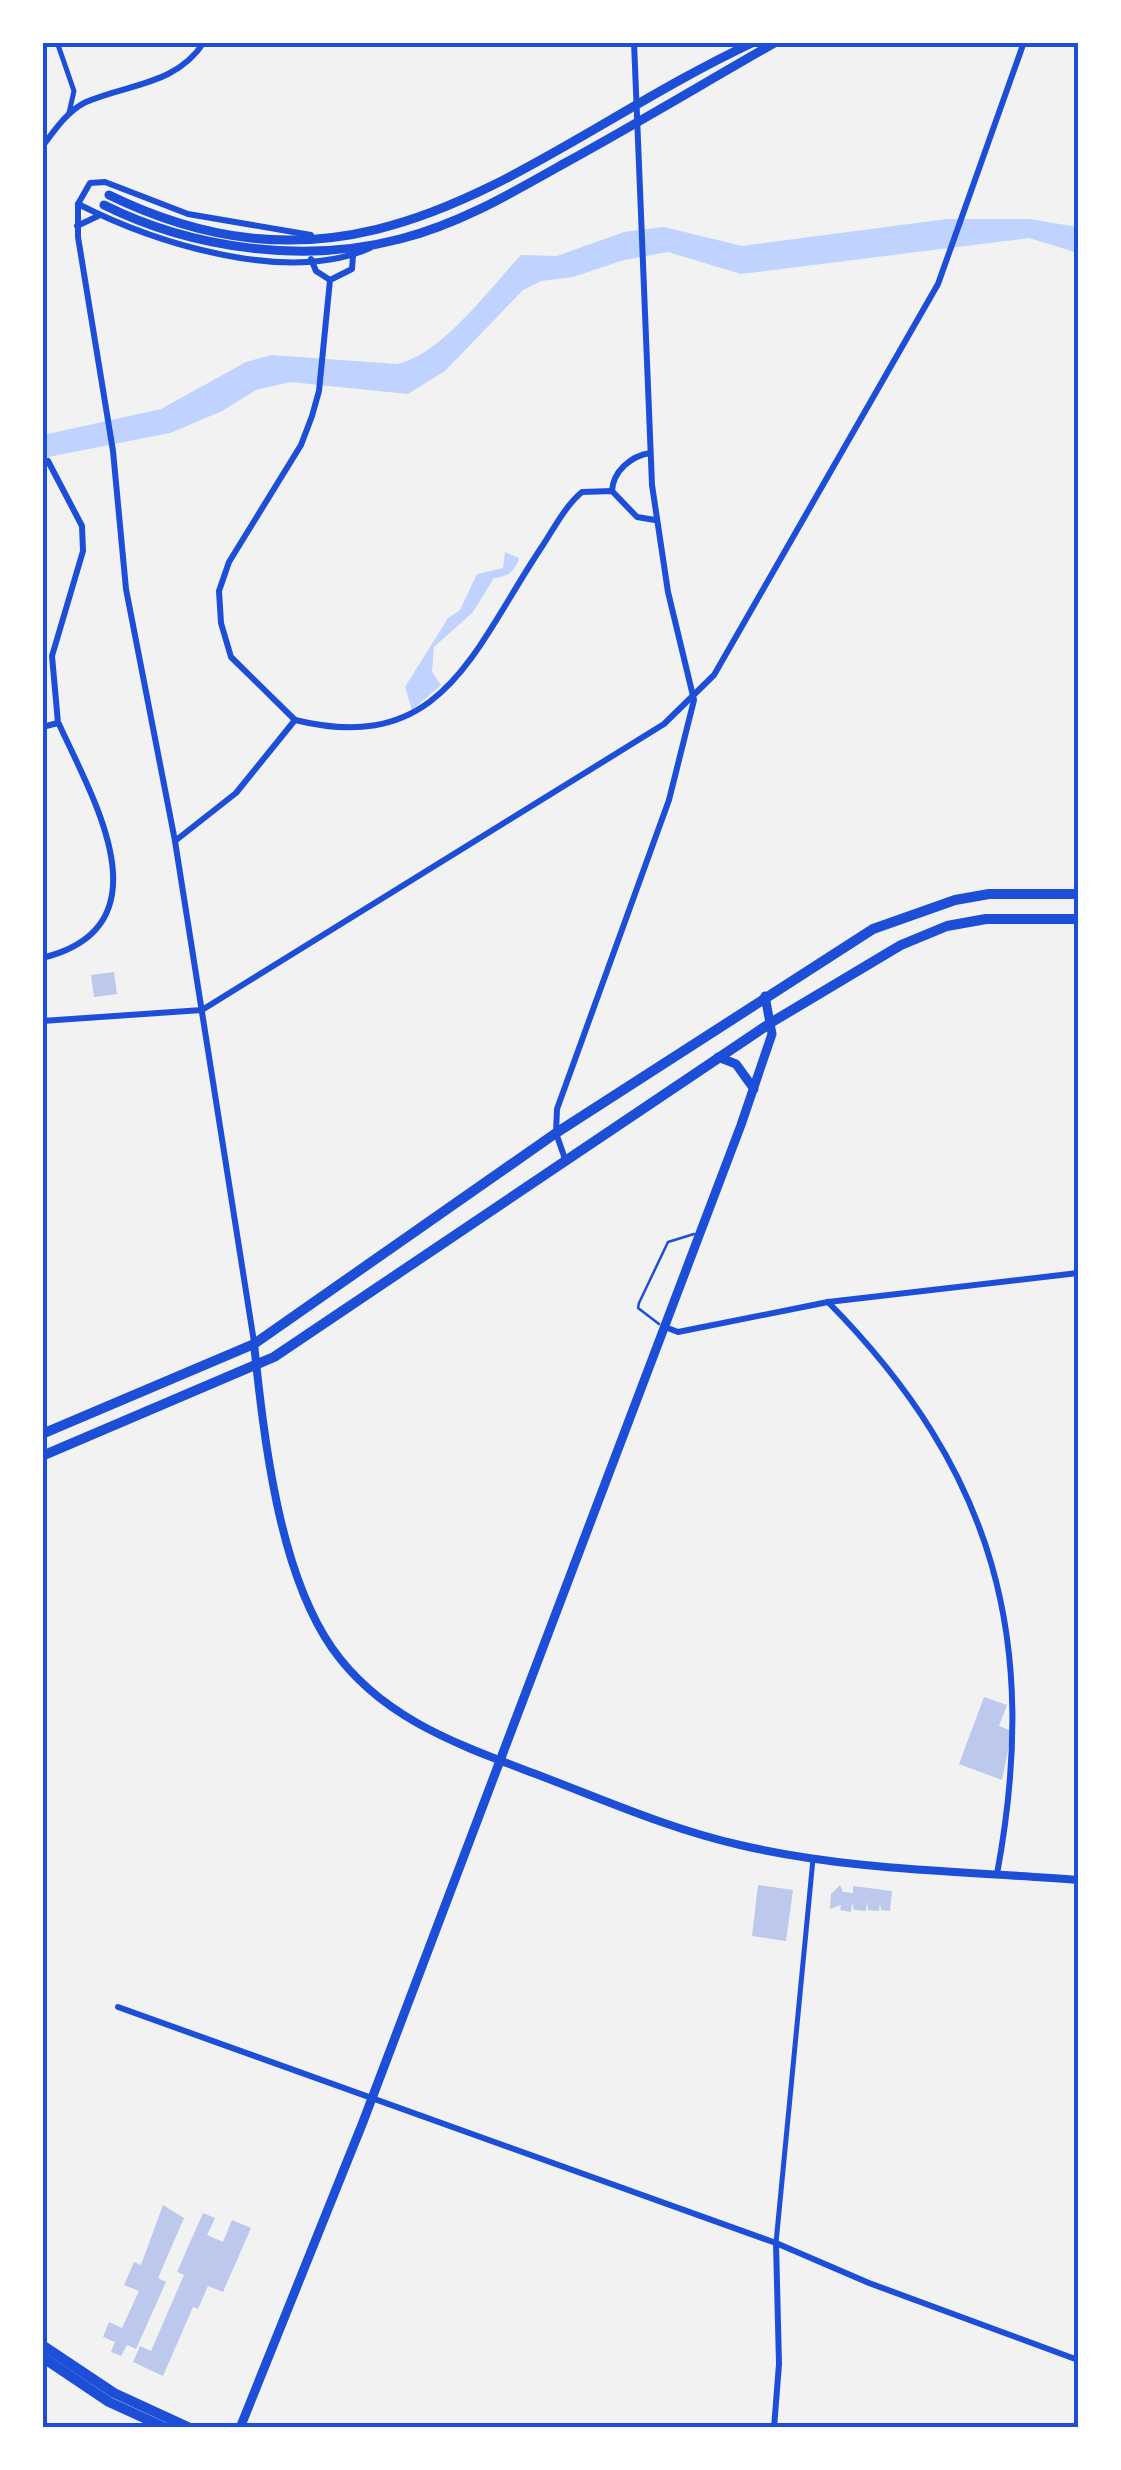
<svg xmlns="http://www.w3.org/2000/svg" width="1121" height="2470" viewBox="0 0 1121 2470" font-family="Quicksand,sans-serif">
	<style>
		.water { fill: #bfd3fe }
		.building { fill: #bdc9ec }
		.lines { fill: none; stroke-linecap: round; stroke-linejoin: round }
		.service { stroke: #1d4ed8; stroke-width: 2.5 }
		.pedestrian { stroke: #1d4ed8; stroke-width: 5 }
		.minor { stroke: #1d4ed8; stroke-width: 6 }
		.tertiary { stroke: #1d4ed8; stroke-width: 8 }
		.secondary { stroke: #1d4ed8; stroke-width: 9 }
		.primary { stroke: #1d4ed8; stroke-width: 10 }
		.neatline { fill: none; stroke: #1d4ed8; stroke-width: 4 }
	</style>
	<rect width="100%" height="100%" fill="#f2f2f2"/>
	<g class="water">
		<path d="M947,219H1029L1078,227V253L1029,238L741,274L668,252L624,260L573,277L541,281L523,290L445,371L408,394L290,382L256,390L222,411L170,433L43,458V435L161,409L246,362L271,355L397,364C441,355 490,288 521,255L557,256L624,232L664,227L742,246Z"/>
		<path d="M505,552L519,558C515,572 507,577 494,578L473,612L434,647L432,672L441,685L412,710L405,687L448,618L460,610L477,574L503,568Z"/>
	</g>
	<g class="building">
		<path d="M114,972L117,994L94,997L91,975Z"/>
		<path d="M984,1697L1007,1705L999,1726L1012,1731L1002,1780L959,1764Z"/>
		<path d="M758,1885L793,1890L786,1941L752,1936Z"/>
		<path d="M840,1885L843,1892L853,1893V1886L892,1891L890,1911L881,1910L880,1903L879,1911L868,1910L867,1901L866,1911L854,1910L852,1902L851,1912L840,1910L841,1905L830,1909L831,1894Z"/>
		<path d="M163,2205L184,2218L158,2278L166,2282L136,2349L127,2345L121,2356L111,2352L115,2342L103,2337L109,2322L122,2328L139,2291L124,2285L134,2262L141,2265Z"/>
		<path d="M203,2213L215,2218L207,2235L223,2242L232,2220L251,2228L223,2292L208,2286L198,2309L193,2307L163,2376L133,2362L140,2346L151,2351L184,2275L177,2272Z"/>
	</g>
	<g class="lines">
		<path class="service" d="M659,1324L638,1308L639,1303L668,1242L694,1234"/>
		<g class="pedestrian">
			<path d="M57,42L74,91L69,113"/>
			<path d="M776,2243L813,1859"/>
		</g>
		<g class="minor">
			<path d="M42,147C54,131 67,111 86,102C127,84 177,85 204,42"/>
			<path d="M78,204C155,243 286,285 370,248"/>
			<path d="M77,226L98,216"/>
			<path d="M311,259L316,271L330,280"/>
			<path d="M612,491C613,471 631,456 650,453"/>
			<path d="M295,720L231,657L221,623L219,591L229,562L301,445L312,416L319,391L330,280L352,269L353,256"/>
			<path d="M42,727L58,723L52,656L83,551L82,526L48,461"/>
			<path d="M175,841L236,793L295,720C442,756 472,652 541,548C553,530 565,506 582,492L612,491L637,517L655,520"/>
			<path d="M42,958C170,927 93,799 59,724"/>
			<path d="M42,1021L202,1010L664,724L714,675L938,284L1024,42"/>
			<path d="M565,1159L556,1133L557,1109L669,800L694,700L668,592L652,485L634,42"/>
			<path d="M828,1302C996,1472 1040,1642 997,1874"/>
			<path d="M665,1327L678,1332L828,1302L1078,1273"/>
			<path d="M254,1342L175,841L126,589L113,451L78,237V204L90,183L105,182L188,214L311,235"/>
			<path d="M118,2007L776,2243L869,2283L1078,2360"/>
			<path d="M774,2428L779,2364L776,2243"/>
		</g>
		<path class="tertiary" d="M254,1344C264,1437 278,1570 332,1648C381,1718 457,1744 533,1773C602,1799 669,1829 740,1845C851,1871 966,1871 1078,1880"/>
		<g class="secondary">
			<path d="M109,195C374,324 532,146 754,42"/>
			<path d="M104,205C192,249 305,264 400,239C459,224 512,193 565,163C636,124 706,82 776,42"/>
			<path d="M718,1057L736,1064L754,1089"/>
			<path d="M240,2428L363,2122L741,1125L772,1034L765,996"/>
		</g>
		<g class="primary">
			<path d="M42,1434L254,1344L556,1133L873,929L955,900L989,894H1078"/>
			<path d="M42,1456L274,1357L772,1022L901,945L947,926L986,919H1078"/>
			<path d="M42,2345L114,2393L190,2428"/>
			<path d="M42,2357L109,2402L166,2428"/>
		</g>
	</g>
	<rect width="1121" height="2470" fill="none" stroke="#ffffff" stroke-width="90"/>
	<rect x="45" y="45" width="1031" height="2380" class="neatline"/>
</svg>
